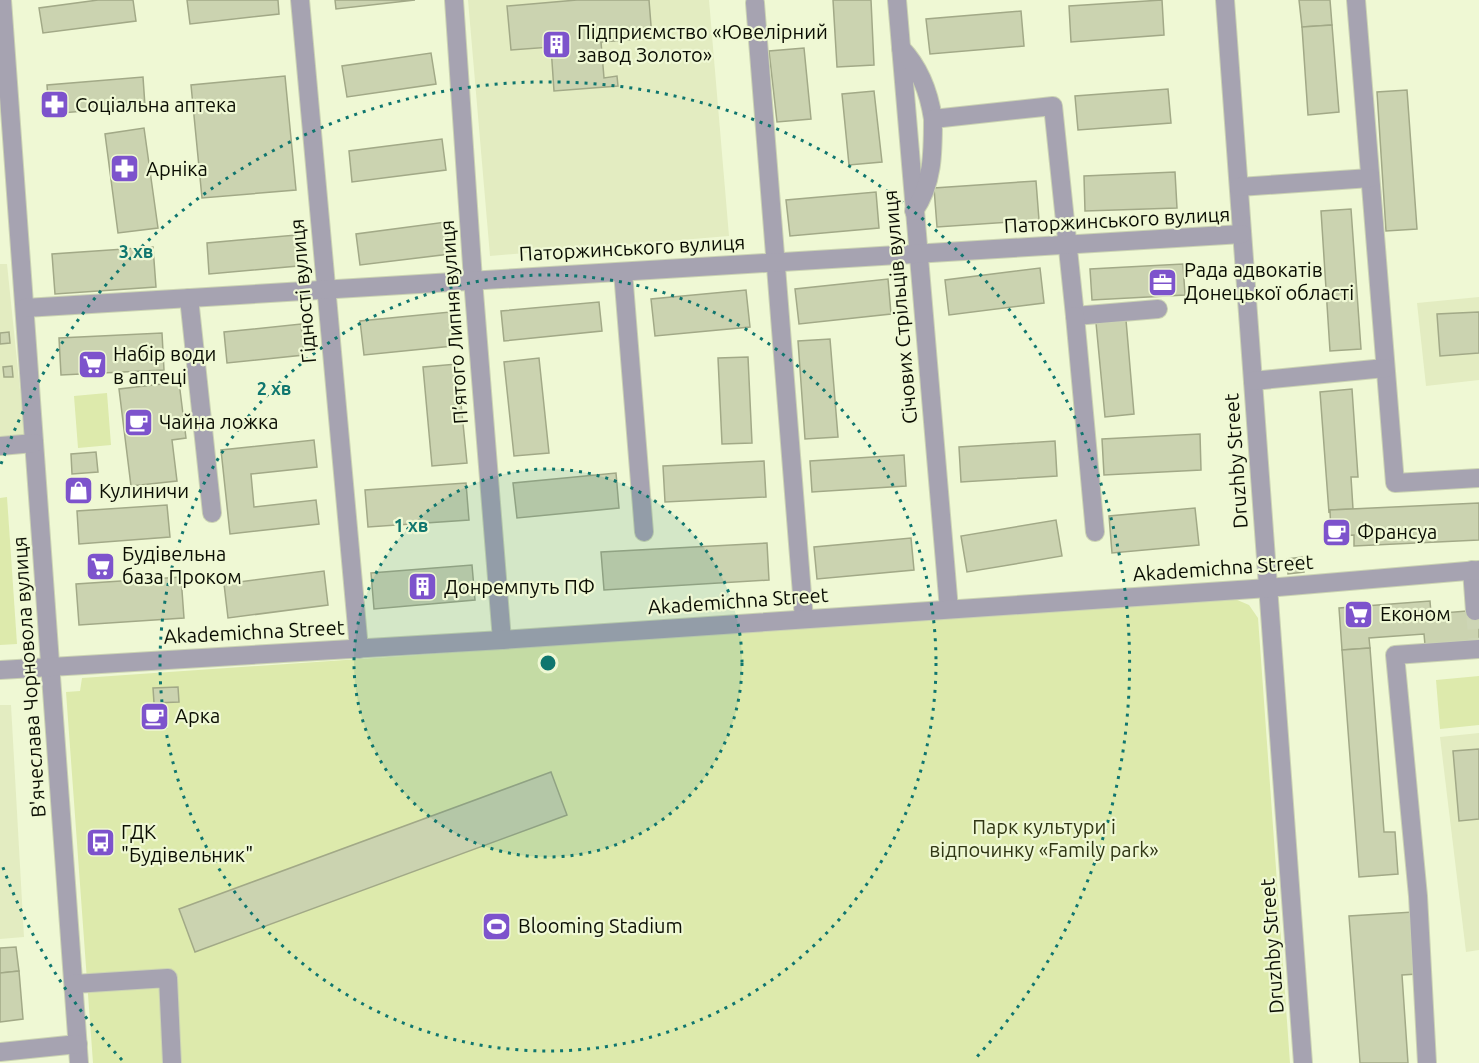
<svg xmlns="http://www.w3.org/2000/svg" width="1479" height="1063" viewBox="0 0 1479 1063" font-family="Ubuntu,sans-serif">
	<style>
		.built { fill: #e3ecc1 }
		.green { fill: #ddeaac }
		.building { fill: #cbd3b0; stroke: #a2a987; stroke-width: 1.5 }
		.lines { fill: none; stroke-linecap: round; stroke-linejoin: round }
		.minor-tunnel { stroke: #cdd5b5; stroke-width: 18; stroke-dasharray: 18 9; stroke-linecap: butt }
		.minor-casing { stroke: #cbd3b3; stroke-width: 20 }
		.minor { stroke: #a6a3b1; stroke-width: 18 }
		.ring { fill: none; stroke: #0f766e; stroke-width: 3; stroke-dasharray: 3 6 }
		.labels { text-anchor: middle; stroke-width: 4.5; stroke-linejoin: round; paint-order: stroke }
		.poi-label { font-size: 20px; fill: #0b0e03; stroke: #eff8d4; text-anchor: start }
		.street-label { font-size: 20px; fill: #0b0e03; stroke: #eff8d4 }
		.park-label { font-size: 20px; fill: #313714; stroke: #eff8d4 }
		.centre { fill: #0f766e; stroke: #eff8d4; stroke-width: 3 }
		.ring-label { font-size: 18px; text-anchor: middle; font-weight: bold; fill: #0f766e; stroke: #eff8d4; stroke-width: 4.5; stroke-linejoin: round; paint-order: stroke }
	</style>
	<rect width="100%" height="100%" fill="#eff8d4"/>
	<g class="built">
		<path d="M468,0H709L729,236L490,256Z"/>
		<path d="M0,264H7L25,438L0,440Z"/>
		<path d="M1479,297V380L1426,386L1417,303Z"/>
		<path d="M0,705H11L24,937L0,939Z"/>
		<path d="M1479,733V950L1466,952L1440,737Z"/>
	</g>
	<g class="green">
		<path d="M107,393L111,445L78,448L74,396Z"/>
		<path d="M7,497L17,644L0,645V498Z"/>
		<path d="M1235,599L1249,605L1258,618L1290,1063H93L66,692L80,691L82,678Z"/>
		<path d="M1479,676V725L1440,729L1436,680Z"/>
	</g>
	<g class="building">
		<path d="M98,0H133L136,21L43,33L39,8Z"/>
		<path d="M187,0H278L279,14L190,24Z"/>
		<path d="M335,0H415L336,9Z"/>
		<path d="M577,0H649L652,38L601,42L604,78L617,76L618,86L554,91L551,47L511,50L507,6Z"/>
		<path d="M833,0H871L874,65L837,67Z"/>
		<path d="M1162,0L1164,35L1071,42L1069,6Z"/>
		<path d="M1299,0H1330L1332,25L1302,27Z"/>
		<path d="M1021,11L1024,46L930,54L926,19Z"/>
		<path d="M1332,25L1339,112L1308,115L1302,27Z"/>
		<path d="M804,48L811,119L777,122L769,51Z"/>
		<path d="M431,53L436,84L347,97L342,66Z"/>
		<path d="M285,76L296,190L202,198L191,85Z"/>
		<path d="M143,77L145,106L49,114L47,85Z"/>
		<path d="M1168,89L1171,123L1078,130L1075,96Z"/>
		<path d="M1407,90L1417,229L1386,231L1377,92Z"/>
		<path d="M874,91L882,162L849,165L842,94Z"/>
		<path d="M144,128L158,228L118,233L105,134Z"/>
		<path d="M442,139L446,170L352,182L349,151Z"/>
		<path d="M1175,172L1177,208L1085,211L1084,176Z"/>
		<path d="M1036,181L1039,220L937,227L934,188Z"/>
		<path d="M876,192L879,228L790,236L786,200Z"/>
		<path d="M1351,209L1361,349L1330,351L1321,211Z"/>
		<path d="M446,222L450,254L360,265L356,234Z"/>
		<path d="M296,235L298,266L209,274L207,243Z"/>
		<path d="M153,247L156,287L55,294L52,254Z"/>
		<path d="M1183,264L1185,295L1092,300L1090,269Z"/>
		<path d="M1040,268L1044,303L949,315L945,280Z"/>
		<path d="M888,279L891,314L799,324L795,289Z"/>
		<path d="M746,290L750,327L655,336L651,299Z"/>
		<path d="M599,302L602,331L504,341L501,311Z"/>
		<path d="M450,312L453,346L364,355L360,321Z"/>
		<path d="M1479,312V353L1440,356L1437,314Z"/>
		<path d="M1126,320L1134,414L1105,417L1096,323Z"/>
		<path d="M301,324L304,355L227,363L224,332Z"/>
		<path d="M9,332L10,343L0,344V333Z"/>
		<path d="M162,333L164,370L61,375L59,338Z"/>
		<path d="M830,339L838,437L805,439L798,341Z"/>
		<path d="M748,357L752,443L722,444L718,358Z"/>
		<path d="M539,358L549,453L514,456L504,362Z"/>
		<path d="M457,364L467,463L432,466L423,367Z"/>
		<path d="M12,366L13,377H4L3,367Z"/>
		<path d="M179,382L186,438L172,440L177,481L131,486L119,389Z"/>
		<path d="M1352,389L1358,477H1351L1353,509L1330,510L1329,513L1320,392Z"/>
		<path d="M1200,434L1201,470L1104,475L1102,439Z"/>
		<path d="M314,440L317,467L251,474L254,507L316,500L319,524L230,534L221,450Z"/>
		<path d="M1055,441L1057,476L961,482L959,447Z"/>
		<path d="M96,452L98,472L72,474L71,454Z"/>
		<path d="M904,455L906,486L812,492L810,461Z"/>
		<path d="M764,461L766,497L665,502L663,466Z"/>
		<path d="M616,473L619,508L517,518L513,483Z"/>
		<path d="M86,479L87,501L70,502L69,480Z"/>
		<path d="M466,483L469,520L368,527L365,490Z"/>
		<path d="M1479,503V540L1354,546V535L1331,536L1330,510Z"/>
		<path d="M167,505L170,537L79,544L77,511Z"/>
		<path d="M1195,508L1199,545L1112,553L1109,516Z"/>
		<path d="M1056,520L1062,556L967,572L961,536Z"/>
		<path d="M911,538L914,570L817,579L814,547Z"/>
		<path d="M767,543L769,580L604,590L601,552Z"/>
		<path d="M1302,557L1304,572L1288,574L1287,559Z"/>
		<path d="M472,565L475,600L374,609L371,573Z"/>
		<path d="M324,571L328,605L228,618L224,584Z"/>
		<path d="M181,577L184,618L79,625L76,584Z"/>
		<path d="M1430,601L1431,614L1479,610V641L1425,645L1424,634L1369,638L1370,648L1342,650L1339,608Z"/>
		<path d="M1370,648L1384,832H1395L1398,874L1359,877L1342,650Z"/>
		<path d="M178,687L179,702L154,703L153,688Z"/>
		<path d="M1479,749V819L1459,821L1453,751Z"/>
		<path d="M551,772L567,815L195,952L179,909Z"/>
		<path d="M1413,912L1417,974L1402,975L1408,1063H1360L1349,916Z"/>
		<path d="M16,947L19,971L0,973V948Z"/>
		<path d="M19,971L23,1019L0,1022V973Z"/>
	</g>
	<g class="lines">
		<path class="minor-tunnel" d="M1475,611L1478,649"/>
		<defs>
			<g id="minor">
				<path d="M2,0L79,1063"/>
				<path d="M300,0L359,649"/>
				<path d="M454,0L473,280L502,640"/>
				<path d="M897,0L949,609"/>
				<path d="M1225,0L1303,1063"/>
				<path d="M1356,0L1395,483L1479,478"/>
				<path d="M755,3L804,619"/>
				<path d="M901,48C920,68 929,92 933,119"/>
				<path d="M1239,187L1370,178"/>
				<path d="M914,211C933,184 933,152 933,119L1053,106L1075,316L1158,309"/>
				<path d="M623,272L644,532"/>
				<path d="M189,298L212,513"/>
				<path d="M25,308L1242,234"/>
				<path d="M1075,316L1095,532"/>
				<path d="M1253,381L1385,368"/>
				<path d="M0,446L34,443"/>
				<path d="M1472,570L1475,611"/>
				<path d="M0,670L502,640L1268,588L1479,570"/>
				<path d="M74,984L168,978L172,1063"/>
				<path d="M0,1052L78,1044"/>
				<path d="M1427,1063L1418,896L1395,655L1479,649"/>
			</g>
		</defs>
		<use href="#minor" class="minor-casing"/>
		<use href="#minor" class="minor"/>
	</g>
	<circle cx="548" cy="663" r="194" fill="#0f766e" fill-opacity=".12"/>
	<g class="ring">
		<circle cx="548" cy="663" r="194"/>
		<circle cx="548" cy="663" r="388"/>
		<path d="M122 1060A582 582 0 0 1 1 862M1 464A582 582 0 1 1 974 1060"/>
	</g>
	<defs>
		<symbol id="building-square" viewBox="-11 -11 22 22"><rect x="-9" y="-9" width="18" height="18" rx="4" fill="#7d53cc" stroke="#eff8d4"/><path d="M-4-6H4V6H1V3H-1V6H-4ZM-2.5-4.3h1.7v1.8h-1.7ZM.8-4.3h1.7v1.8H.8ZM-2.5-1h1.7V.8h-1.7ZM.8-1h1.7V.8H.8Z" fill="#fff"/></symbol>
		<symbol id="pharmacy-square" viewBox="-11 -11 22 22"><rect x="-9" y="-9" width="18" height="18" rx="4" fill="#7d53cc" stroke="#eff8d4"/><path d="M-2-6h4v4h4v4h-4v4h-4v-4h-4v-4h4Z" fill="#fff"/></symbol>
		<symbol id="office-square" viewBox="-11 -11 22 22"><rect x="-9" y="-9" width="18" height="18" rx="4" fill="#7d53cc" stroke="#eff8d4"/><path d="M-6-3h4V-5.5h4V-3h4V5H-6ZM-1-4.5V-3h2v-1.5ZM-6 0V1H6V0Z" fill="#fff"/></symbol>
		<symbol id="supermarket-square" viewBox="-11 -11 22 22"><rect x="-9" y="-9" width="18" height="18" rx="4" fill="#7d53cc" stroke="#eff8d4"/><path d="M-6-5.5h2.5l.6 2H6L4.5 2H-2.5L-4.4-4H-6ZM-1.5 3.2a1.3 1.3 0 1 0 .1 0ZM3 3.2a1.3 1.3 0 1 0 .1 0Z" fill="#fff"/></symbol>
		<symbol id="cafe-square" viewBox="-11 -11 22 22"><rect x="-9" y="-9" width="18" height="18" rx="4" fill="#7d53cc" stroke="#eff8d4"/><path d="M-5.5-4.5H6V0H3Q3 3.5 0 3.5H-2.5Q-5.5 3.5-5.5 0ZM3-3.2v2h1.7v-2ZM-6 4.5H4V6H-6Z" fill="#fff"/></symbol>
		<symbol id="shop-square" viewBox="-11 -11 22 22"><rect x="-9" y="-9" width="18" height="18" rx="4" fill="#7d53cc" stroke="#eff8d4"/><path d="M-5-2.5h2.3a2.7 3.5 0 0 1 5.4 0H5L5.5 6h-11ZM-1.5-2.5h3a1.5 2.3 0 0 0-3 0Z" fill="#fff"/></symbol>
		<symbol id="bus-square" viewBox="-11 -11 22 22"><rect x="-9" y="-9" width="18" height="18" rx="4" fill="#7d53cc" stroke="#eff8d4"/><path d="M-5-6H5V4H4V6H2V4H-2V6H-4V4H-5ZM-3.5-4V0h7V-4ZM-3.5 1.2v1.5H-2V1.2ZM2 1.2v1.5H3.5V1.2Z" fill="#fff"/></symbol>
		<symbol id="stadium-square" viewBox="-11 -11 22 22"><rect x="-9" y="-9" width="18" height="18" rx="4" fill="#7d53cc" stroke="#eff8d4"/><path d="M0-5a6.5 5 0 1 0 0 10a6.5 5 0 1 0 0-10ZM-3.5-1.8h7v3.6h-7Z" fill="#fff"/></symbol>
	</defs>
	<g fill-rule="evenodd">
		<use href="#building-square" x="540" y="28" width="33" height="33"/>
		<use href="#pharmacy-square" x="38" y="88" width="33" height="33"/>
		<use href="#pharmacy-square" x="108" y="152" width="33" height="33"/>
		<use href="#office-square" x="1146" y="266" width="33" height="33"/>
		<use href="#supermarket-square" x="76" y="348" width="33" height="33"/>
		<use href="#cafe-square" x="122" y="406" width="33" height="33"/>
		<use href="#shop-square" x="62" y="474" width="33" height="33"/>
		<use href="#cafe-square" x="1320" y="516" width="33" height="33"/>
		<use href="#supermarket-square" x="84" y="550" width="33" height="33"/>
		<use href="#building-square" x="406" y="570" width="33" height="33"/>
		<use href="#supermarket-square" x="1342" y="598" width="33" height="33"/>
		<use href="#cafe-square" x="138" y="700" width="33" height="33"/>
		<use href="#bus-square" x="84" y="826" width="33" height="33"/>
		<use href="#stadium-square" x="480" y="910" width="33" height="33"/>
	</g>
	<g class="labels">
		<g class="poi-label">
			<text x="577" y="39">Підприємство «Ювелірний<tspan x="577" dy="23">завод Золото»</tspan></text>
			<text x="75" y="112">Соціальна аптека</text>
			<text x="146" y="176">Арніка</text>
			<text x="1184" y="277">Рада адвокатів<tspan x="1184" dy="23">Донецької області</tspan></text>
			<text x="113" y="361">Набір води<tspan x="113" dy="23">в аптеці</tspan></text>
			<text x="159" y="429">Чайна ложка</text>
			<text x="99" y="498">Кулиничи</text>
			<text x="1357" y="539">Франсуа</text>
			<text x="122" y="561">Будівельна<tspan x="122" dy="23">база Проком</tspan></text>
			<text x="444" y="594">Донремпуть ПФ</text>
			<text x="1380" y="621">Економ</text>
			<text x="175" y="723">Арка</text>
			<text x="121" y="839">ГДК<tspan x="121" dy="23">"Будівельник"</tspan></text>
			<text x="518" y="933">Blooming Stadium</text>
		</g>
		<g class="street-label">
			<text transform="translate(1117 220) rotate(-3)" y="7">Паторжинського вулиця</text>
			<text transform="translate(632 248) rotate(-3)" y="7">Паторжинського вулиця</text>
			<text transform="translate(303 291) rotate(-95)" y="7">Гідності вулиця</text>
			<text transform="translate(900 307) rotate(-95)" y="7">Січових Стрільців вулиця</text>
			<text transform="translate(454 322) rotate(-94)" y="7">П’ятого Липня вулиця</text>
			<text transform="translate(1236 461) rotate(-94)" y="7">Druzhby Street</text>
			<text transform="translate(1223 568) rotate(-4)" y="7">Akademichna Street</text>
			<text transform="translate(738 601) rotate(-4)" y="7">Akademichna Street</text>
			<text transform="translate(254 632) rotate(-3)" y="7">Akademichna Street</text>
			<text transform="translate(29 677) rotate(-94)" y="7">В'ячеслава Чорновола вулиця</text>
			<text transform="translate(1272 946) rotate(-94)" y="7">Druzhby Street</text>
		</g>
		<g class="park-label">
			<text x="1044" y="834">Парк культури і<tspan x="1044" dy="23">відпочинку «Family park»</tspan></text>
		</g>
	</g>
	<circle cx="548" cy="663" r="9" class="centre"/>
	<g class="ring-label">
		<text x="136" y="258">3 хв</text>
		<text x="274" y="395">2 хв</text>
		<text x="411" y="532">1 хв</text>
	</g>
</svg>
